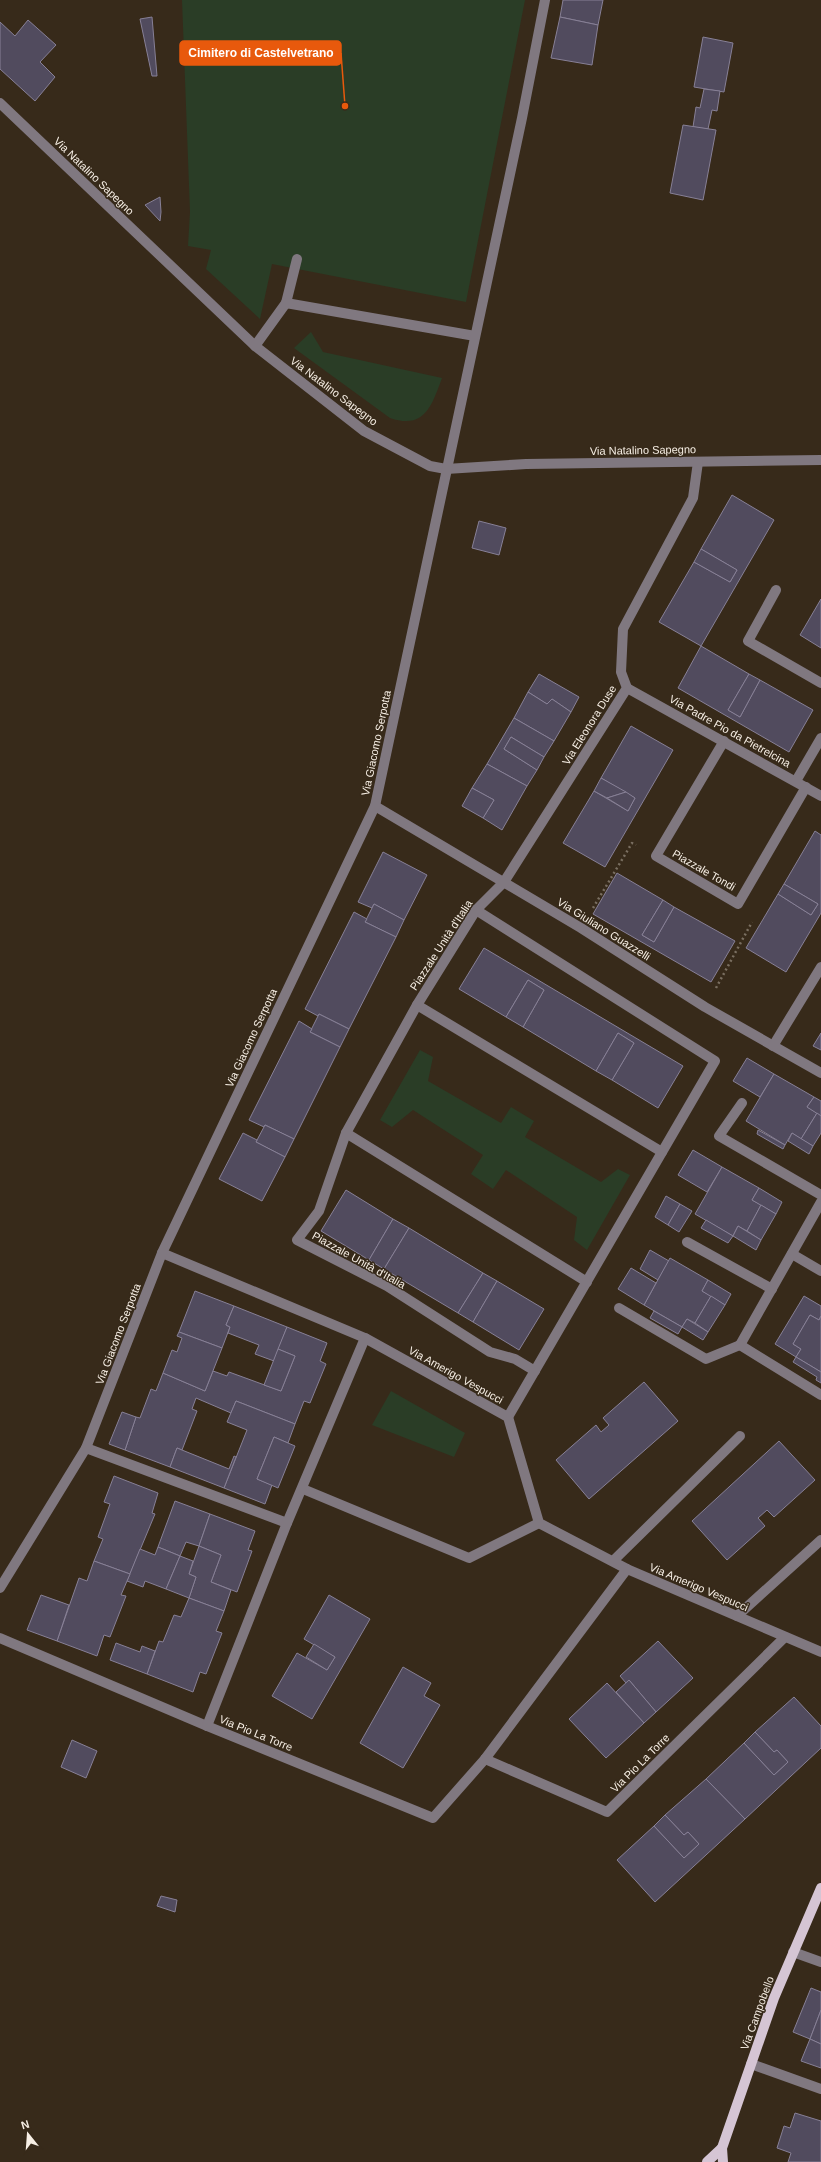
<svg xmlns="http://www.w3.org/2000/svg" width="821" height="2162" viewBox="0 0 821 2162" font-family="Helvetica,sans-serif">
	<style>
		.green { fill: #2a3d26 }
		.building { fill: #514b5e; stroke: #878096 }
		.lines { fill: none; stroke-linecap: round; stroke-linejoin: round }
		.path { stroke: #7a6f61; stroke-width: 2.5; stroke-dasharray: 2 3; stroke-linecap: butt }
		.minor { stroke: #807880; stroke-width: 10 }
		.major { stroke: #d5c5d4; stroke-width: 10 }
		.labels { text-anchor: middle; stroke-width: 3; stroke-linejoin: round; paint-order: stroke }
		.street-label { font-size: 11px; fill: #f7efe5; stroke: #372a1a }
		.leader { fill: none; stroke: #e8590c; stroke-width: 1.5 }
		.callout-dot { fill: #e8590c; stroke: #372a1a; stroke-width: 1.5 }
		.callout { fill: #e8590c; stroke: #e8590c; stroke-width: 1.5 }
		.callout-label { font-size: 12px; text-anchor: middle; font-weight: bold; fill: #fff }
	</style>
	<rect width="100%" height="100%" fill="#372a1a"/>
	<g class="green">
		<path d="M182,0H525L466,302L272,264L260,319L206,269L211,250L188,246L190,212Z"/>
		<path d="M311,332L323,352L442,378C432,405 425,430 390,418L294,348Z"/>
		<path d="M420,1050L433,1057L428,1081L501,1123L511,1107L534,1121L525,1137L601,1182L618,1169L630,1175L587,1250L574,1240L577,1217L506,1170L493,1189L471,1174L483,1155L413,1110L392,1127L380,1120Z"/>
		<path d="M391,1391L465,1433L454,1457L372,1425Z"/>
	</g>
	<g class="building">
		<path d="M563,0H603L598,25L560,17Z"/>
		<path d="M152,17L157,76H152L140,19Z"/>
		<path d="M560,17L598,25L592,65L551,58Z"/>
		<path d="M28,20L56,45L40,62L55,77L35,101L0,69V22L15,36Z"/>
		<path d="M703,37L733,43L724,92L694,87Z"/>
		<path d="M704,89L720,91L717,111L712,110L708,129L693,127L696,107L700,108Z"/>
		<path d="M683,125L716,130L703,200L670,193Z"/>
		<path d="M160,197L161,212L160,221L145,205Z"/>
		<path d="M732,495L774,520L701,646L659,622L694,562L730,582L737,570L701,549Z"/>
		<path d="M479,521L506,528L499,555L472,548Z"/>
		<path d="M701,549L737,570L730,582L694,562Z"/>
		<path d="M821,599V648L800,635Z"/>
		<path d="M701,646L749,674L728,710L740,717L760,680L813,710L789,752L678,688Z"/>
		<path d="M539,674L579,697L571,712L552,699L547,704L528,692Z"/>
		<path d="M749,674L760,680L740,717L728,710Z"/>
		<path d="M528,692L547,704L552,699L571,712L554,741L514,718Z"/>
		<path d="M514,718L554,741L544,757L511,737L504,749L537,770L527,786L487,764Z"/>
		<path d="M631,726L673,750L605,867L563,843L594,791L628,811L635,798L601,778Z"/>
		<path d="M511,737L544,757L537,770L504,749Z"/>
		<path d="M487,764L527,786L502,830L483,818L494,800L472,788Z"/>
		<path d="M601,778L626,792L607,798L594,791Z"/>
		<path d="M472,788L494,800L483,818L462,806Z"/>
		<path d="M626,792L635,798L628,811L607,798Z"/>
		<path d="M815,831L821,835V913L786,972L746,948L778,894L811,915L818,904L784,884Z"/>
		<path d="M383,852L427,875L404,920L374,904L372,908L358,902Z"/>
		<path d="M617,873L663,900L642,935L654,942L674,907L735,941L711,982L593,914Z"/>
		<path d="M784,884L818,904L811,915L778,894Z"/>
		<path d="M663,900L674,907L654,942L642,935Z"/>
		<path d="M374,904L404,920L396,937L365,922Z"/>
		<path d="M354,912L367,919L365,922L396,937L349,1029L319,1014L318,1016L305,1009Z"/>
		<path d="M484,948L683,1066L658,1108L612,1080L634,1043L618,1033L596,1071L523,1027L544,990L528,980L506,1017L459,989Z"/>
		<path d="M528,980L544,990L523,1027L506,1017Z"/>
		<path d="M319,1014L349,1029L340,1047L310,1032Z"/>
		<path d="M299,1021L312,1029L310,1032L340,1047L294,1139L265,1125L264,1127L249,1120Z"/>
		<path d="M618,1033L634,1043L612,1080L596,1071Z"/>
		<path d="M821,1033V1050L813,1046Z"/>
		<path d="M747,1058L774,1074L760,1097L733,1081Z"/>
		<path d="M774,1074L814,1097L807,1107L817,1113L801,1139L792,1133L785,1145L746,1121Z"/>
		<path d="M814,1097L821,1101V1116L807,1107Z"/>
		<path d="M817,1113L821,1116V1133L813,1146L801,1139Z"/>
		<path d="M265,1125L294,1139L285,1157L256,1142Z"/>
		<path d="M758,1130L785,1145L783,1149L757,1134Z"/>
		<path d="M243,1133L257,1140L256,1142L285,1157L262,1201L219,1179Z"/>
		<path d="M792,1133L813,1146L809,1154L788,1141Z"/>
		<path d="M693,1150L722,1167L707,1192L678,1175Z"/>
		<path d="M722,1167L759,1188L752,1200L761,1205L747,1231L738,1226L733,1236L695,1214Z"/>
		<path d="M759,1188L782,1202L776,1214L752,1200Z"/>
		<path d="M346,1190L393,1219L369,1260L321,1231Z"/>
		<path d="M666,1196L680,1204L668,1225L655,1217Z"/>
		<path d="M680,1204L692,1211L679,1232L668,1225Z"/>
		<path d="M761,1205L776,1214L761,1240L747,1231Z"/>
		<path d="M393,1219L409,1228L384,1269L369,1260Z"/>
		<path d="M706,1220L733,1236L728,1243L701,1228Z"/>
		<path d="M738,1226L761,1240L756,1250L733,1236Z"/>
		<path d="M409,1228L483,1273L458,1313L384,1269Z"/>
		<path d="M650,1250L669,1261L658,1280L640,1269Z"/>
		<path d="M670,1258L708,1280L702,1291L711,1296L695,1323L687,1319L682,1327L644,1305Z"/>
		<path d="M631,1268L656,1283L644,1305L618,1289Z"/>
		<path d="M483,1273L497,1281L473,1322L458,1313Z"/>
		<path d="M708,1280L731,1294L725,1305L702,1291Z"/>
		<path d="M497,1281L544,1309L519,1350L473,1322Z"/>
		<path d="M195,1291L234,1306L226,1325L230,1327L222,1348L179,1332Z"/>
		<path d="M711,1296L725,1305L708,1332L695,1323Z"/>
		<path d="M804,1296L821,1306V1316L819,1320L810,1315L793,1344L801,1349L796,1357L775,1344Z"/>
		<path d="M234,1306L287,1327L274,1361L255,1354L259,1345L228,1333L230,1327L226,1325Z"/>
		<path d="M654,1311L682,1327L678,1334L650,1318Z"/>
		<path d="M810,1315L819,1320L821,1316V1372L796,1357L801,1349L793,1344Z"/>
		<path d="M687,1319L708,1332L703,1340L682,1327Z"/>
		<path d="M287,1327L327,1343L320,1361L326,1364L310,1403L304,1401L295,1424L236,1401L231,1413L196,1398L192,1409L197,1411L182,1450L177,1448L170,1467L125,1450L136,1417L140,1418L151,1389L156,1391L163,1373L205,1391L213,1371L227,1376L229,1372L281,1391L295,1356L278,1349Z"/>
		<path d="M179,1332L222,1348L205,1391L163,1373L172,1350L177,1352L182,1338L177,1336Z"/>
		<path d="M278,1349L295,1356L281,1391L264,1385Z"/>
		<path d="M796,1357L821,1372V1383L816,1380L817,1377L793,1362Z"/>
		<path d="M644,1382L678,1421L589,1499L556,1460L596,1425L601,1432L609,1425L603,1418Z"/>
		<path d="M236,1401L295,1424L288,1443L274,1437L257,1479L272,1485L265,1504L224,1488L247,1430L227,1422Z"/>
		<path d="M122,1412L136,1417L125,1450L109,1444Z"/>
		<path d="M274,1437L295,1446L278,1488L257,1479Z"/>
		<path d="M779,1441L815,1480L774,1517L767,1510L758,1518L765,1526L727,1560L692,1521Z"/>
		<path d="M177,1448L229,1469L234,1456L236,1457L224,1488L170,1467Z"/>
		<path d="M114,1476L158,1493L152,1513L155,1514L130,1574L94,1561L103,1539L98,1537L110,1504L104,1502Z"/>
		<path d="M175,1501L210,1514L199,1546L186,1542L180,1556L158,1547Z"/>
		<path d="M210,1514L255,1531L248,1550L252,1551L237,1592L211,1582L221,1555L199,1546Z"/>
		<path d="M199,1546L221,1555L211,1582L231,1590L224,1611L189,1598L196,1577L189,1574Z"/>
		<path d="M158,1547L180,1556L166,1589L145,1581L143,1587L127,1581L140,1549L155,1555Z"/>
		<path d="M180,1556L193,1561L189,1574L196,1577L189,1598L166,1589Z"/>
		<path d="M94,1561L130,1574L121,1595L126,1596L110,1637L104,1635L97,1656L57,1641L79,1578L87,1581Z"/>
		<path d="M41,1595L69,1605L57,1641L27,1630Z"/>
		<path d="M329,1595L370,1619L312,1719L272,1696L297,1653L327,1670L335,1657L304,1639Z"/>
		<path d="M189,1598L224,1611L216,1631L222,1633L206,1674L200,1672L193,1692L147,1674L159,1641L163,1642L174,1615L181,1617Z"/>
		<path d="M658,1641L693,1678L656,1712L629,1680L626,1683L620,1676Z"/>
		<path d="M116,1643L140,1652L142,1646L155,1651L147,1674L110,1660Z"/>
		<path d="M314,1644L335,1657L327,1670L306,1657Z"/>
		<path d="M403,1667L431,1683L424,1696L440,1705L403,1768L360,1743Z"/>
		<path d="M629,1680L656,1712L644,1723L616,1692Z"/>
		<path d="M607,1683L644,1723L606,1758L569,1719Z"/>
		<path d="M794,1697L821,1726V1748L745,1819L706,1779L744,1743L774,1775L788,1762L777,1750L774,1752L755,1732Z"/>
		<path d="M755,1732L774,1752L777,1750L788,1762L774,1775L744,1743Z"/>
		<path d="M72,1740L97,1751L86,1778L61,1767Z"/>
		<path d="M706,1779L745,1819L655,1902L617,1860L654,1826L684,1858L699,1844L688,1832L684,1835L665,1815Z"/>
		<path d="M665,1815L684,1835L688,1832L699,1844L684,1858L654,1826Z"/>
		<path d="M161,1896L177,1900L175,1912L157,1906Z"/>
		<path d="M811,1988L821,1992V2010L810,2039L793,2032Z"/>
		<path d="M821,2010V2044L810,2039Z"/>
		<path d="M810,2039L821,2044V2068L801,2061Z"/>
		<path d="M795,2113L821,2121V2162H788L791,2153L777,2148L784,2126L790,2128Z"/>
	</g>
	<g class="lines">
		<g class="path">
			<path d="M593,908L632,843L636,845"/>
			<path d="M716,988L752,922"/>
		</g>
		<g class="minor">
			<path d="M0,103L255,346L364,431L430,466L446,469L526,464L821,460"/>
			<path d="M286,303L297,259"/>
			<path d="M255,346L286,303L475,336"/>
			<path d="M776,590L748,641L821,683"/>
			<path d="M627,688L821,796"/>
			<path d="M724,741L656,856L738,904L806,787"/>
			<path d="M796,781L821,738"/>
			<path d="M375,806L581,928L705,1007L821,1073"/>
			<path d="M476,910L715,1061L508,1417"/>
			<path d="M417,1005L662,1152"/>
			<path d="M773,1046L821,967"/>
			<path d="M742,1103L719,1136L821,1195"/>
			<path d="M346,1133L587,1282"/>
			<path d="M687,1242L772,1289"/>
			<path d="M162,1253L365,1338L508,1417L539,1523L627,1569L821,1652"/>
			<path d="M792,1254L821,1271"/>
			<path d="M619,1308L706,1359L740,1345"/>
			<path d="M740,1345L821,1202"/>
			<path d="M740,1345L821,1395"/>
			<path d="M535,1371L515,1359L490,1352L387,1286L297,1240L319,1211L346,1133L417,1005L476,910L504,882L627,688L621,672L623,629L693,498L698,462"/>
			<path d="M86,1448L287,1523"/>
			<path d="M303,1489L469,1558L539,1523"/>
			<path d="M613,1561L740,1436"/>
			<path d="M0,1588L86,1448L162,1253L375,806L522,118L545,0"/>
			<path d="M737,1616L821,1540"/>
			<path d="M0,1638L207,1726L433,1818L485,1759L627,1569"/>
			<path d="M207,1726L287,1523L365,1338"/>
			<path d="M485,1759L607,1812L785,1637"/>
			<path d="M793,1952L821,1962"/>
			<path d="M751,2064L821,2089"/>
		</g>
		<g class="major">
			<path d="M707,2162L722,2148"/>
			<path d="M723,2162L722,2148L774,1998L821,1888"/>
		</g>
	</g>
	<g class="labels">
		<g class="street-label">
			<text transform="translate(94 176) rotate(44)" y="4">Via Natalino Sapegno</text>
			<text transform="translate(334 391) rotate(37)" y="4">Via Natalino Sapegno</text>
			<text transform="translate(643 450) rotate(-1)" y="4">Via Natalino Sapegno</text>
			<text transform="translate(589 725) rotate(-58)" y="4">Via Eleonora Duse</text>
			<text transform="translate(730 731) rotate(29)" y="4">Via Padre Pio da Pietrelcina</text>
			<text transform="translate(376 743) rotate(-78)" y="4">Via Giacomo Serpotta</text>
			<text transform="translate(704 870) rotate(30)" y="4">Piazzale Tondi</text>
			<text transform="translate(604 929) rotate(32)" y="4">Via Giuliano Guazzelli</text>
			<text transform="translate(441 945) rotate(-57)" y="4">Piazzale Unità d'Italia</text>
			<text transform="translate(251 1038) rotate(-65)" y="4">Via Giacomo Serpotta</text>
			<text transform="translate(359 1260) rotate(29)" y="4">Piazzale Unità d'Italia</text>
			<text transform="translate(118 1334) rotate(-69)" y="4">Via Giacomo Serpotta</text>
			<text transform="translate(456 1375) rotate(29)" y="4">Via Amerigo Vespucci</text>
			<text transform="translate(699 1587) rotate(23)" y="4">Via Amerigo Vespucci</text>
			<text transform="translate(256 1733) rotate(22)" y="4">Via Pio La Torre</text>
			<text transform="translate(640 1763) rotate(-45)" y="4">Via Pio La Torre</text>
			<text transform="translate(757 2013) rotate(-70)" y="4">Via Campobello</text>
		</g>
	</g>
	<path class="leader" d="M345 106L341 53"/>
	<circle class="callout-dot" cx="345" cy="106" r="4"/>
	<rect class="callout" x="180" y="41" width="161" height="24" rx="4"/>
	<g class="callout-label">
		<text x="261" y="57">Cimitero di Castelvetrano</text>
	</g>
	<g transform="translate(28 2134) rotate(343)" stroke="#372a1a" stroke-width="3" paint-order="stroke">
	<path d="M0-3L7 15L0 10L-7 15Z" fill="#f7efe5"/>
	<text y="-6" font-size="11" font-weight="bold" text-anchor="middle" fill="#f7efe5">N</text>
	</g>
</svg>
